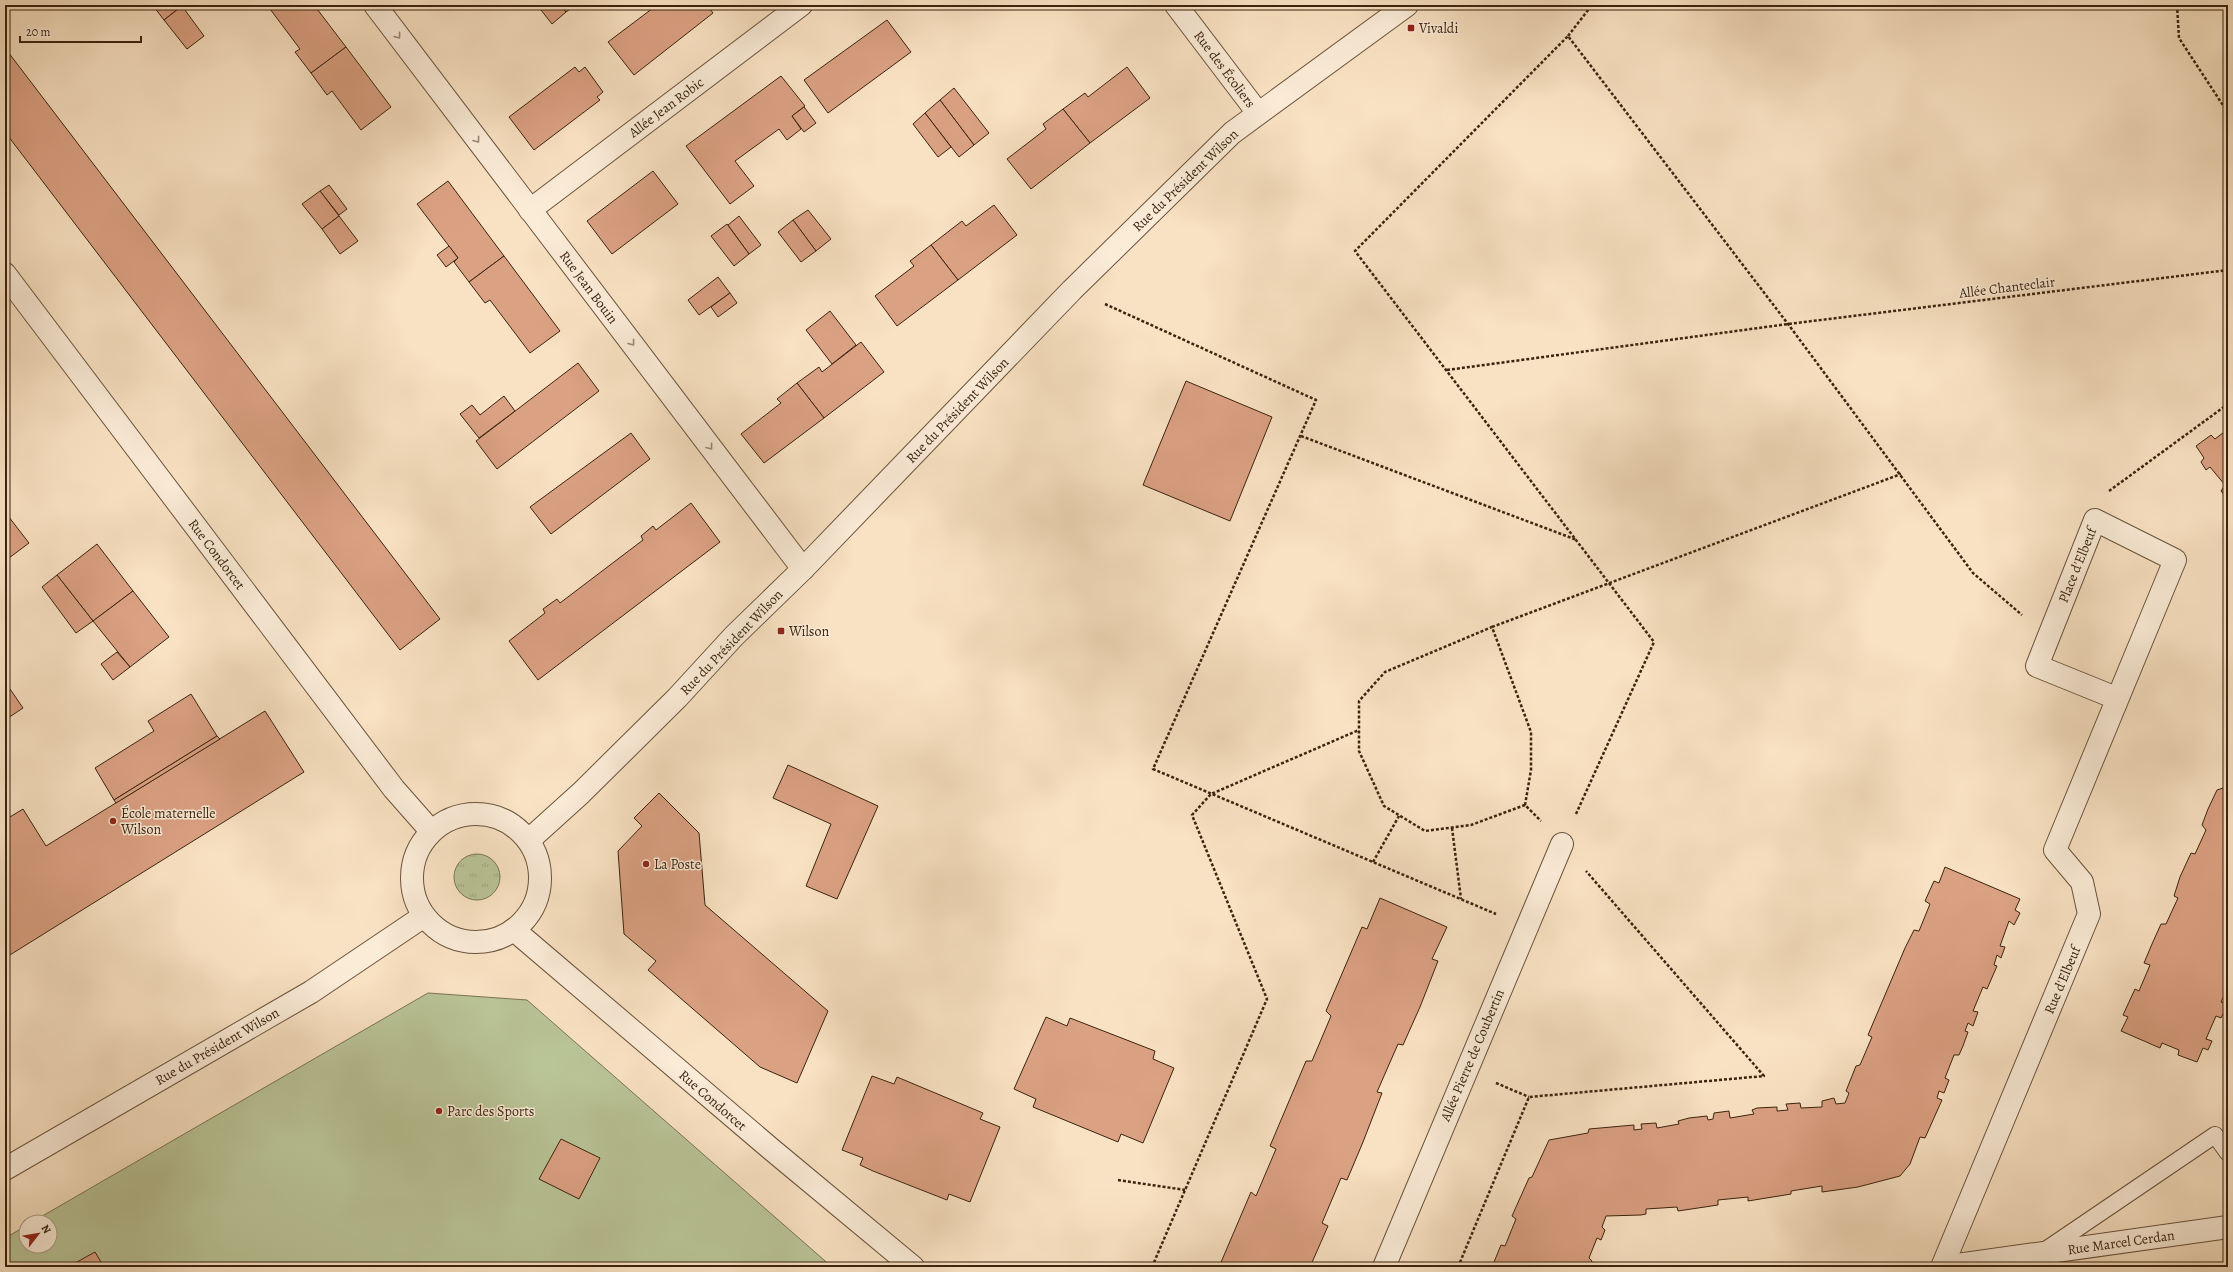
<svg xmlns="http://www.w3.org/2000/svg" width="2233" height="1272" viewBox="0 0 2233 1272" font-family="Alegreya,serif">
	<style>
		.grass { fill: url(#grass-tufts); stroke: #7a7453 }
		.pitch { fill: #b9c497; stroke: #7a7453 }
		.building { fill: #dba183; stroke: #3b230f }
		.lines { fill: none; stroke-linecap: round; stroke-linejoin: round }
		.lane-casing { stroke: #6a533c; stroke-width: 18 }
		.street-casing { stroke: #6a533c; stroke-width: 24 }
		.path { stroke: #3b230f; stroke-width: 2.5; stroke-dasharray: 3 2; stroke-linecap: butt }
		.lane { stroke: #fbecd8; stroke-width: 16 }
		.street { stroke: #fbecd8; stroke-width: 22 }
		.oneway { stroke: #9b8874 }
		.poi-dot { fill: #8f2418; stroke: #fbecd8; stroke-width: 1.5 }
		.labels { text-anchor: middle; stroke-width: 3; stroke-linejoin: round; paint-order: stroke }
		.poi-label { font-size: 14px; fill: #3b230f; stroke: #fbecd8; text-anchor: start }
		.street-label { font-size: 14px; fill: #3b230f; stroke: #fbecd8 }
	</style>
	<defs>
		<pattern id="grass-tufts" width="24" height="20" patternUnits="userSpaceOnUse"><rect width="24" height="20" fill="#b9c497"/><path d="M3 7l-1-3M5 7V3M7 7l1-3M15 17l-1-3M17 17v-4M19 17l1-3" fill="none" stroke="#a0a881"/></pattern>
	</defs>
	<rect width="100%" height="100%" fill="#f9e2c3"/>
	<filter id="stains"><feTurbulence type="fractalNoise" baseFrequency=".005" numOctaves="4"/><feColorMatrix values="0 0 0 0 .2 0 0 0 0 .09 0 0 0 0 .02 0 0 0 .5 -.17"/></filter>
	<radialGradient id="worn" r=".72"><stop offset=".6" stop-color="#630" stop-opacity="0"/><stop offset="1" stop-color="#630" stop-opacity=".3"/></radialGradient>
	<circle class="grass" cx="477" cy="877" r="23"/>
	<path class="pitch" d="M428,993L527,1000L832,1267H5V1238L26,1226V1246H50V1222H32Z"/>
	<g class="building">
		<path d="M156,5H176L179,8L164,20L154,7Z"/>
		<path d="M267,5H314L346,47L311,73L295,52L300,49Z"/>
		<path d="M537,5H561L566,12L552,24Z"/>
		<path d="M561,5H576L566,12Z"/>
		<path d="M657,5H707L713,13L634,75L608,42Z"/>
		<path d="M182,6L204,36L187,49L164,20Z"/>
		<path d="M887,20L911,52L828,113L804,80Z"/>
		<path d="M346,47L391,107L361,130L332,91L327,95L311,73Z"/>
		<path d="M5,48L440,619L400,650L5,132Z"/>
		<path d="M575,67L579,72L585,67L603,92L597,97L600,100L534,150L509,117Z"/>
		<path d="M1127,67L1150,98L1090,143L1063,109L1085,93L1088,97Z"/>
		<path d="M781,76L805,106L792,116L801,129L787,140L779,129L735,161L754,186L730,204L686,146Z"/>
		<path d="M954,88L989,133L974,145L940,100Z"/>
		<path d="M940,100L974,145L959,157L925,113Z"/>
		<path d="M804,107L816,123L804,132L792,116Z"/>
		<path d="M1063,109L1090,143L1031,189L1007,159L1046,129L1043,124Z"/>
		<path d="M925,113L951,147L938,157L913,124Z"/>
		<path d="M653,171L678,204L612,254L587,221Z"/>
		<path d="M448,181L504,256L469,282L454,262L458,258L417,204Z"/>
		<path d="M329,185L347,209L339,215L320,191Z"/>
		<path d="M320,191L339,216L322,229L302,204Z"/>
		<path d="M994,205L1017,235L958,280L931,245L962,221L966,226Z"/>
		<path d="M808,210L831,239L816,251L793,220Z"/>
		<path d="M339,216L358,241L340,254L322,229Z"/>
		<path d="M739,216L761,245L749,254L728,225Z"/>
		<path d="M793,220L816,251L801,262L778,232Z"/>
		<path d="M727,224L749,254L734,266L711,236Z"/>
		<path d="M931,245L958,280L897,326L875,296L914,266L910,261Z"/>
		<path d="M449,246L458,258L446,267L437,255Z"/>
		<path d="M504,256L560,331L530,353L490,300L485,303L469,282Z"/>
		<path d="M718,277L730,293L699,315L688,300Z"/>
		<path d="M730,293L737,303L718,317L711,307Z"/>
		<path d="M830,311L856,345L832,364L806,330Z"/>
		<path d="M861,342L884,372L824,418L797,383L819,367L822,372Z"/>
		<path d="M578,363L599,391L497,469L476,441Z"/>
		<path d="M1186,381L1272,417L1230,521L1143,485Z"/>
		<path d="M797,383L824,418L764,463L741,434L781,403L777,399Z"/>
		<path d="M504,396L515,411L479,438L460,414L472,405L480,415Z"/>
		<path d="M2228,429V499L2221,491L2225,485L2210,467L2206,470L2201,462L2204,458L2196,446L2211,435L2215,439Z"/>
		<path d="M631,433L650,459L551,534L530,507Z"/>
		<path d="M691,503L720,542L538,680L509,641L545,613L543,609L557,599L560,603L643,540L641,536L653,526L656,530Z"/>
		<path d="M5,512L29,543L5,561Z"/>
		<path d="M97,544L133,591L93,621L57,575Z"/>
		<path d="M57,575L93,621L76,633L42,587Z"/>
		<path d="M133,591L169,637L130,667L93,621Z"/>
		<path d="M117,652L130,667L113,680L101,664Z"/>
		<path d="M10,689L23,708L5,720V692Z"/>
		<path d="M191,694L217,736L114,800L95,768L154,731L148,721Z"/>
		<path d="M265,711L304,772L5,958V820L23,809L46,846Z"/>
		<path d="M217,736L220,739L116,803L114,800Z"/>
		<path d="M788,765L878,806L837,899L806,886L831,824L773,798Z"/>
		<path d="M2228,776V987L2221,1002L2228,1004L2221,1018L2216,1016L2206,1039L2212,1041L2208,1050L2203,1048L2197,1062L2178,1055L2179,1050L2162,1043L2160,1048L2121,1031L2128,1017L2123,1015L2135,989L2139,991L2150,965L2144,963L2152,944L2161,924H2166L2178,898L2174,896L2180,877L2191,853L2195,854L2206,830L2202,825L2208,809L2217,790L2223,788Z"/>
		<path d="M659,793L699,833L705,905L828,1011L797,1083L760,1067L648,970L656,961L624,934L618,851L642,826L634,818Z"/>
		<path d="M1945,867L2020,899L2015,910L2020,913L2014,925L2009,921L2000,946L2005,947L2001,958L1997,955L1994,965L1997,966L1987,989L1983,987L1973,1011L1978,1012L1973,1026L1968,1023L1965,1031L1968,1032L1963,1046L1959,1055H1954L1945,1078L1949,1080L1944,1093L1939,1091L1937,1098L1942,1100L1925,1138L1920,1137L1910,1164L1900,1176L1858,1187L1822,1192V1186L1791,1191V1194L1785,1195L1748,1201V1197L1718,1200V1205L1678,1211L1677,1207L1646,1209V1214L1641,1215L1606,1216L1602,1227L1605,1230L1601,1240L1597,1238L1589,1258L1592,1261L1590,1267H1492L1501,1245L1505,1246L1516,1219L1512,1216L1529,1178L1532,1177L1549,1140L1588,1133L1589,1129L1634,1125V1130L1642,1129L1641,1124L1656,1123L1657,1128L1679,1124L1678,1121L1689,1118L1707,1116L1708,1120L1713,1119L1714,1113L1729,1111L1730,1118L1754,1114L1752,1110L1757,1108L1777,1107V1111L1788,1110L1786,1104L1800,1103L1801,1108L1822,1107V1101L1834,1098L1836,1104L1845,1103L1849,1093L1846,1091L1856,1066L1860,1065L1872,1037L1868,1035L1905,948L1914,930L1919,931L1930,904L1925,901L1934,881L1939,883Z"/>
		<path d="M1380,898L1447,927L1432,959L1438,961L1420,1007L1403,1045L1398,1044L1377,1092L1382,1093L1363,1142L1347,1180L1341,1178L1322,1223L1328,1226L1310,1267H1219L1251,1192L1256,1196L1276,1149L1270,1146L1306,1061H1312L1331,1016L1326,1011L1362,927L1367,929Z"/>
		<path d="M1046,1017L1067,1026L1070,1018L1155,1051L1153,1059L1174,1068L1143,1143L1121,1134L1118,1142L1033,1107L1036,1099L1014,1089Z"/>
		<path d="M872,1076L894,1084L897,1077L983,1113L980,1119L1000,1127L970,1202L949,1194L947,1200L873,1171L860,1165L863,1158L842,1150Z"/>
		<path d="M561,1139L600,1158L579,1199L539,1179Z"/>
		<path d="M95,1252L104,1267H68Z"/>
	</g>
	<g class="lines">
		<defs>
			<path id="lane" d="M2044,1251L2215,1135L2228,1153"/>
			<g id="street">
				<path d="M375,5L803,569"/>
				<path d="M1176,5L1258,113"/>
				<path d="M530,210L801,5"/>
				<path d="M5,274L394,789L431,831"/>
				<circle cx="476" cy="878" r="64"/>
				<path d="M529,840L581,793L677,698L734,636L803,569L1072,290L1232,133L1407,5"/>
				<path d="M514,930L771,1149L913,1267"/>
				<path d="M5,1169L311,992L424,916"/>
				<path d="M1384,1267L1562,844"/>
				<path d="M1942,1267L2089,914L2082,882L2055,850L2175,560L2095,520L2037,666L2116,698"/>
				<path d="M1943,1267L2228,1227"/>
			</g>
		</defs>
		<use href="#lane" class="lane-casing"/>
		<use href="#street" class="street-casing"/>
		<g class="path">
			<path d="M2177,5L2179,38L2228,113"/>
			<path d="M1568,36L1592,5"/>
			<path d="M1105,304L1316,400L1153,769L1496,914"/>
			<path d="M1447,370L1788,324L2228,270"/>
			<path d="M1301,436L1577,540"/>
			<path d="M2109,491L2228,404"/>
			<path d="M1492,627L1901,474"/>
			<path d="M1525,805L1471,825L1425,831L1384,806L1359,751V701L1385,672L1492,627L1531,732V770L1525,805L1541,821"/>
			<path d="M1576,814L1654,642L1355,251L1568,36L1788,324L1973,573L2022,615"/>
			<path d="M1452,828L1461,899"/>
			<path d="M1373,862L1399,816"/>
			<path d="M1496,1083L1529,1097"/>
			<path d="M1118,1180L1185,1190"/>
			<path d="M1152,1267L1267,999L1192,815L1211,794L1359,730"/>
			<path d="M1458,1267L1529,1097L1764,1076L1586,871"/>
		</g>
		<use href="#lane" class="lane"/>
		<use href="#street" class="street"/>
	</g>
	<defs><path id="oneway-chevron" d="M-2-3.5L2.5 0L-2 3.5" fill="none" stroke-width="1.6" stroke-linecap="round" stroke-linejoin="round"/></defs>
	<g class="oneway">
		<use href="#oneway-chevron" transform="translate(398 36) rotate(53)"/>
		<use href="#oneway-chevron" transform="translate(477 140) rotate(53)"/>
		<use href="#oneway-chevron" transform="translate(632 343) rotate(53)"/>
		<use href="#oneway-chevron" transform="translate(710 447) rotate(53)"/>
	</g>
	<g class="poi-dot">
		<rect x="1407" y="24" width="8" height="8" rx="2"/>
		<rect x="777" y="627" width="8" height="8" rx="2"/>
		<circle cx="113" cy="821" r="4"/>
		<circle cx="646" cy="864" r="4"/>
		<circle cx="439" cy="1111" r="4"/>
	</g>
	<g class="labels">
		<g class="poi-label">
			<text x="1419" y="33">Vivaldi</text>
			<text x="789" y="636">Wilson</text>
			<text x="121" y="818">École maternelle<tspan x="121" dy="16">Wilson</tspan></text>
			<text x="654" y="869">La Poste</text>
			<text x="447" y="1116">Parc des Sports</text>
		</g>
		<g class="street-label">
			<text transform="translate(1225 69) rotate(53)" y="5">Rue des Écoliers</text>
			<text transform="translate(666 107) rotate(-37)" y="5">Allée Jean Robic</text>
			<text transform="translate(1185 180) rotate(-44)" y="5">Rue du Président Wilson</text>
			<text transform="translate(589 287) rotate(53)" y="5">Rue Jean Bouin</text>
			<text transform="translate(2007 287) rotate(-7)" y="5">Allée Chanteclair</text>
			<text transform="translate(957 410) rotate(-46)" y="5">Rue du Président Wilson</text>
			<text transform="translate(217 554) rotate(53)" y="5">Rue Condorcet</text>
			<text transform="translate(2077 565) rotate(-68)" y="5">Place d'Elbeuf</text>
			<text transform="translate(731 642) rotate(-46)" y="5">Rue du Président Wilson</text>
			<text transform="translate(2062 980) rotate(-67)" y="5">Rue d'Elbeuf</text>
			<text transform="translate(217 1046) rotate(-30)" y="5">Rue du Président Wilson</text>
			<text transform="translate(1472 1055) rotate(-67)" y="5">Allée Pierre de Coubertin</text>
			<text transform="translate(713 1100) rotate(41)" y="5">Rue Condorcet</text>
			<text transform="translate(2121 1242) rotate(-8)" y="5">Rue Marcel Cerdan</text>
		</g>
	</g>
	<rect width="2233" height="1272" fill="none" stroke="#f9e2c3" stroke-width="20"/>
	<rect x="6" y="6" width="2221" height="1260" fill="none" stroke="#3b230f" stroke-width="2"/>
	<rect x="10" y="10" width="2213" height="1252" fill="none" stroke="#3b230f"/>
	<g transform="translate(38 1234) rotate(59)"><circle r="19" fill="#fbecd8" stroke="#ae9c88"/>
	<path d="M0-3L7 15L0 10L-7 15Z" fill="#8f2418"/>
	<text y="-6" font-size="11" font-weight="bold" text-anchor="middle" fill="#3b230f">N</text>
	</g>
	<path d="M20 36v6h121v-6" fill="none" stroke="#3b230f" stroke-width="2"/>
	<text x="26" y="36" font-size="12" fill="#3b230f" stroke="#fbecd8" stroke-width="3" paint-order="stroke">20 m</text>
	<rect width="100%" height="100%" filter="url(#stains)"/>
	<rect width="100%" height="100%" fill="url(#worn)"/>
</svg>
